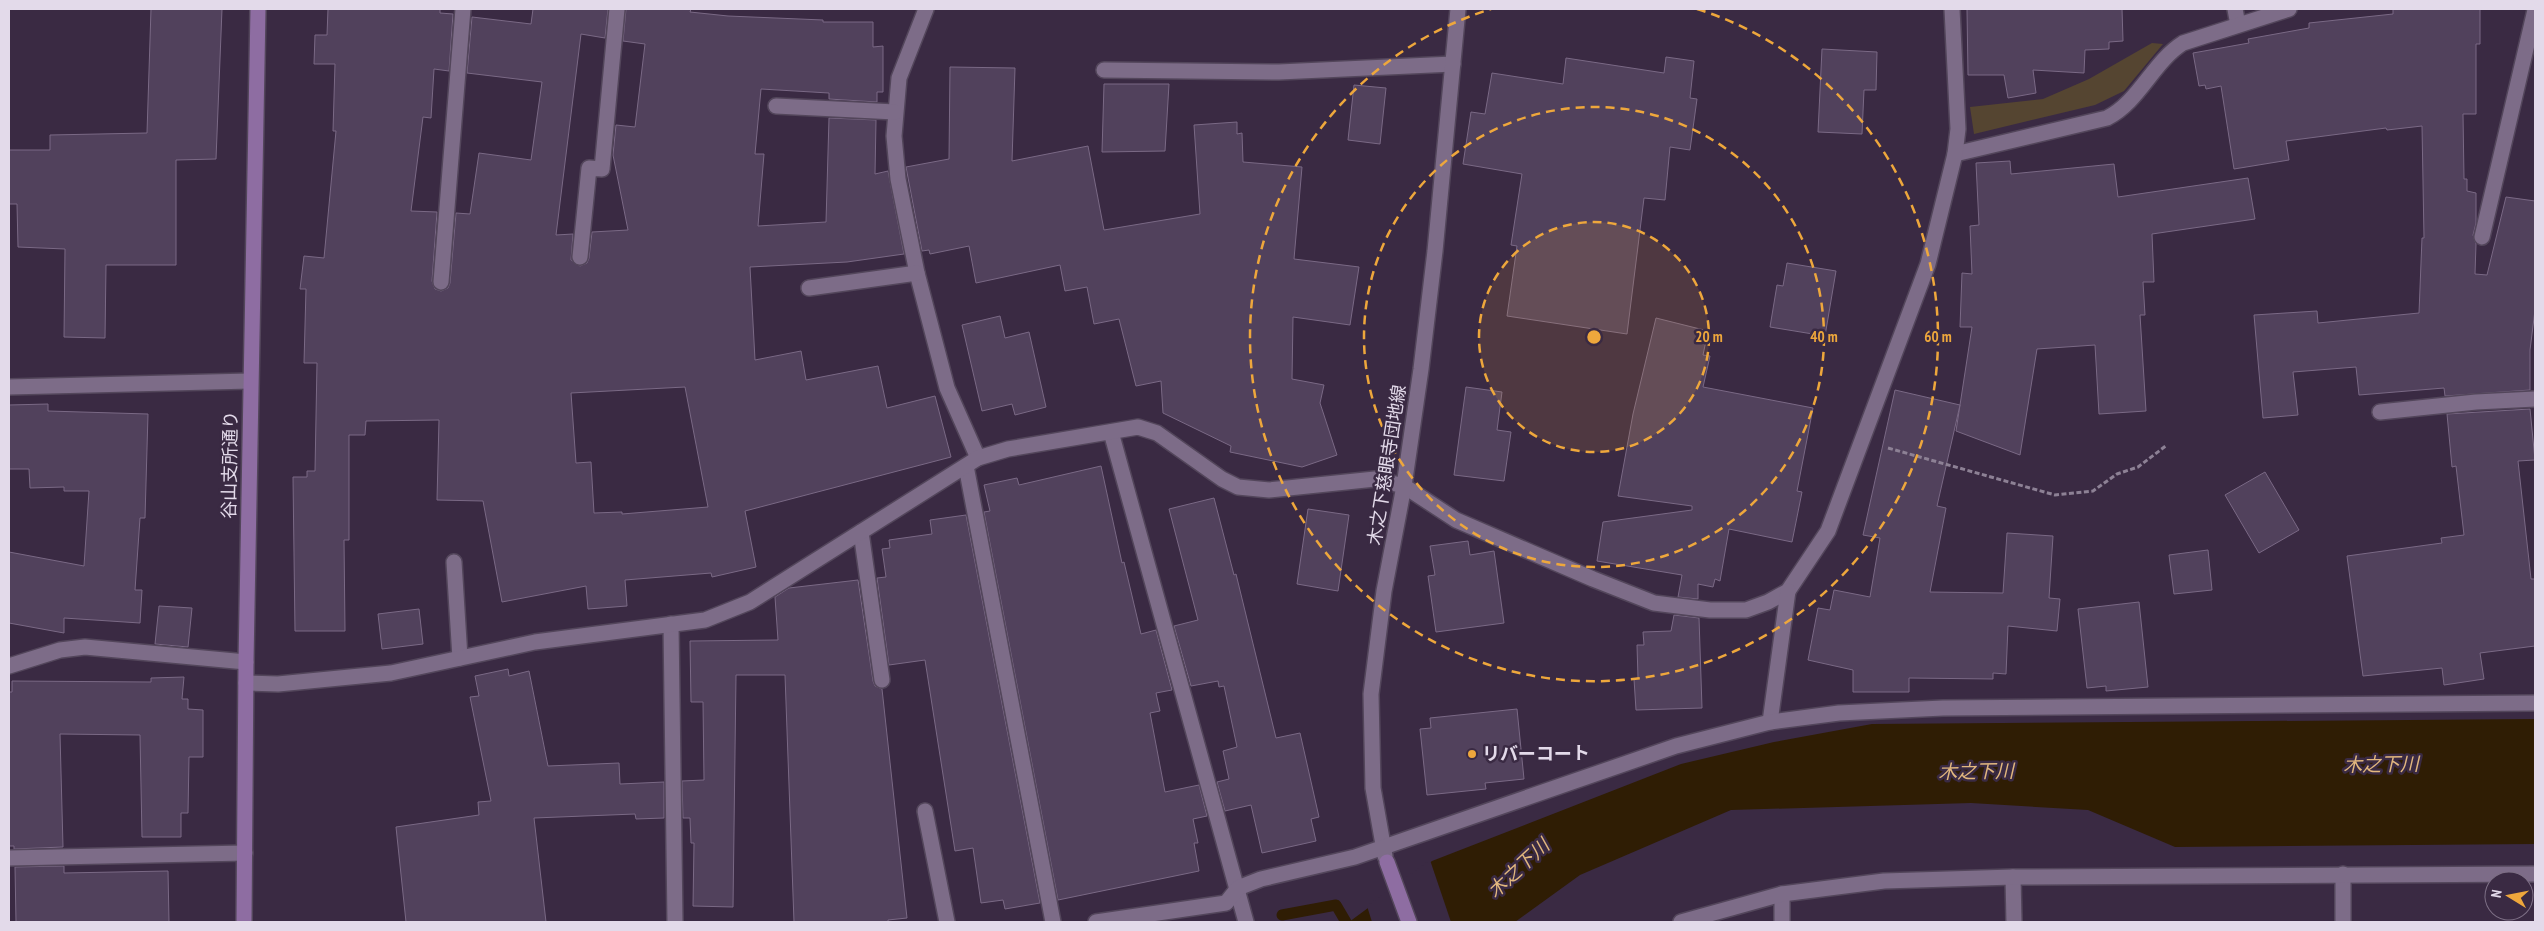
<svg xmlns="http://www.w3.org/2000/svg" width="2544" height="931" viewBox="0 0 2544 931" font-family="'PT Sans Narrow','Noto Sans JP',sans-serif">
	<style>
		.green { fill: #554531 }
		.water { fill: #2f1d04 }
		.pier { fill: #3a2a43 }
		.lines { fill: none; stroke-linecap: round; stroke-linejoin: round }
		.stream { stroke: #2f1d04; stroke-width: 11 }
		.building { fill: #51415c; stroke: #7a6985; fill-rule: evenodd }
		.lane-casing { stroke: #53465b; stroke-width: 18 }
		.street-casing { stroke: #53465b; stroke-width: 18 }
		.secondary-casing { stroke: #53465b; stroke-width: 18 }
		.path { stroke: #8d8195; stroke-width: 3; stroke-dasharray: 5 2.5; stroke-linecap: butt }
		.lane { stroke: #7d6c88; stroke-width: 15 }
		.street { stroke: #7d6c88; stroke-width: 15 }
		.secondary { stroke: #8e6da2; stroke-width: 15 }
		.ring { fill: none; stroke: #eea73c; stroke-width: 2.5; stroke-dasharray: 9 6 }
		.poi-dot { fill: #eea73c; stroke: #3a2a43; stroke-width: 2 }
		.labels { text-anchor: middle; stroke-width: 5; stroke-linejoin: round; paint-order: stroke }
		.street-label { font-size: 18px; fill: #e3daea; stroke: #3a2a43 }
		.poi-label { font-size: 18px; font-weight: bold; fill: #e3daea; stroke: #3a2a43; text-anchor: start }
		.water-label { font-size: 19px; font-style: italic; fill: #e2b77e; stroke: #3a2a43 }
		.centre { fill: #eea73c; stroke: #3a2a43; stroke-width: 2.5 }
		.ring-label { font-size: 15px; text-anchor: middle; font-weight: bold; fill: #eea73c; stroke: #3a2a43; stroke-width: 5; stroke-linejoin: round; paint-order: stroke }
	</style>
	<rect width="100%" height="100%" fill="#3a2a43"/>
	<path class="green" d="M2152,43L2163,44L2124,91L2095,105L1974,134L1970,107L2043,99L2089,79Z"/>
	<path class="water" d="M2535,719V844L2175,847L2088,810L1971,803L1731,810L1580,875L1515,922H1349L1432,861L1681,764L1774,742L1872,724Z"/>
	<path class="pier" d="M1430,860L1451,922H1372L1367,906Z"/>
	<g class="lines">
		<path class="stream" d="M1282,915L1336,905L1346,922"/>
	</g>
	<g class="building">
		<path d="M151,9H222L216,159L176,160V265H106L105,338L64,337L65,249L18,247L17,204H9V150H50V135L147,133Z"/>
		<path d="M328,9H440V13L453,14L449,71L434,69L431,118L423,117L411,211L437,212L432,281L435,289L441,291L448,288L450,283L456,213L470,214L479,153L531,160L542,82L467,73L472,17L531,24L533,9H608L605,38L581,34L556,235L573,234L571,260L580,266L587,263L589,258L592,232L628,230L613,155L616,125L635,127L645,44L623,41L626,9H691L690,12L728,16L823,20V22H873V47L883,46V92H877V102L829,99V93L761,89L755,154H764L758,226L826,222L829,118L876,120L875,174L888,171L904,254L847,262L750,267L755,360L801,351L806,380L878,366L887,408L935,396L951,457L745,511L756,567L712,577L711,573L625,580L627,606L588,609L586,586L502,602L483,501L437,500L439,420L366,421L365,435H349V540H344L345,631H295L293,477H307V471H315L317,363H304L306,289H300L304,256L324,258L336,131H333L335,64H314L315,35H327ZM685,387L708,507L622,514V512L594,513L591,462L576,463L571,393Z"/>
		<path d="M1967,9H2122L2123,41L2109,42V49L2085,50L2084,73L2033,70L2036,93L2008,98L2004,75H1968Z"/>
		<path d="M2393,9H2480V44H2476V114H2463L2464,179H2467V191L2476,193V223L2473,235L2476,244L2475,274L2487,275L2506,197L2535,201V310L2530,350V390L2445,396L2444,388L2359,395L2356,367L2293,372L2298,415L2263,418L2254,315L2317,311L2318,323L2419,313L2422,238H2424L2422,126L2387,130L2386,128L2286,141L2289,160L2234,169L2221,86L2206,89L2205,85L2199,86L2193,53L2249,43L2248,39L2309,28V23L2393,14Z"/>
		<path d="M1822,49L1877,52L1876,90H1864L1862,134L1818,132Z"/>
		<path d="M1666,57L1694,61L1690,98L1697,99L1690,150L1670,147L1665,200L1644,198L1627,334L1507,316L1517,246L1511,245L1522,174L1463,164L1471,112L1485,114L1492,73L1563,84L1566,58L1664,73Z"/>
		<path d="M950,67L1015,68L1012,161L1088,146L1104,230L1200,214L1194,125L1237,122V134L1242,133L1243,162L1302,167L1294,259L1359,267L1350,325L1293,317L1292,379L1324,385L1320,403L1337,455L1302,467L1230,452L1231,446L1163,413L1161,381L1136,386L1119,319L1094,324L1087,287L1065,291L1060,265L976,283L969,246L930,254L929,250L922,251L906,167L949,159Z"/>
		<path d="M1104,84H1169L1165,151L1102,152Z"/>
		<path d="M1354,85L1386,88L1380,144L1348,140Z"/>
		<path d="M2010,161L2011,174L2114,164L2118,197L2248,178L2255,219L2152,234L2154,282H2143L2145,315H2140L2146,411L2099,414L2095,345L2037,349L2020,455L1956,431L1972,327H1960L1962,273L1972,274L1970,226L1979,225L1976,163Z"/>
		<path d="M1787,263L1836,271L1825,336L1770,327L1777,285L1783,286Z"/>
		<path d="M1000,316L1005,338L1029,332L1046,407L1015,415L1012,404L982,411L962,325Z"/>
		<path d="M1656,318L1708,331L1703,355L1710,356L1703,387L1813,408L1797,491L1802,492L1792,542L1729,529L1720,581L1715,579L1713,587L1698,584V599L1678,597L1682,575L1597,561L1603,522L1692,510V506L1618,496L1633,414Z"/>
		<path d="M1466,387L1502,392L1497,430L1511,432L1504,481L1454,475Z"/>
		<path d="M1895,390L1960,405L1937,506L1946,508L1930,592L2003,593L2007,533L2053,536L2049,598L2060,599L2057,631L2008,626L2006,674L1993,673V679L1909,678V692H1853V670L1808,660L1818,608L1830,610L1834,590L1870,597L1880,538L1863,535Z"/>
		<path d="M48,404V411L148,414L145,518H140L135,590H142L140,623L64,618V633L9,623V552L84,566L89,491H64V487L30,488L29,469H9V405Z"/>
		<path d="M2530,409L2535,460L2518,461L2531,579H2535V646L2480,653L2484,679L2444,685L2442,668L2363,676L2347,556L2442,543L2441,538L2464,535L2456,466L2452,467L2447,414Z"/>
		<path d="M1101,466L1122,563L1124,562L1141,634L1156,630L1172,690L1156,693L1160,711L1150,713L1165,792L1199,785L1207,816L1193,819L1198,843H1194L1199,871L1058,900L984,512L990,511L984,485L1017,478L1019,485Z"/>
		<path d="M2265,472L2299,530L2259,553L2225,495Z"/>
		<path d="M1214,498L1234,575L1236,574L1276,738L1300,733L1319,817L1311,819L1316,841L1262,853L1251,805L1225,811L1217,782L1229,779L1223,751L1237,747L1224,686L1219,687L1218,681L1191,686L1174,626L1198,620L1169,509Z"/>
		<path d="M1308,509L1349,515L1338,591L1297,584Z"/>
		<path d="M966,515L1040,903L1005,909L1003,900L981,903L973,848L955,851L925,660L889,665L877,578L886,577L882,549L890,548L889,540L932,534L930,520Z"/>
		<path d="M1468,541L1470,555L1494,551L1504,623L1436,632L1428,576L1435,575L1430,546Z"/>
		<path d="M2208,550L2212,590L2174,594L2169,555Z"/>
		<path d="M858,580L873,681L875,686L882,689L907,918L888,920V922H794L785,675H736L733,907L693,906L694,843H691L690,818H683L682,781L704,780L703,702H691L690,641L778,640L775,597L789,588Z"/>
		<path d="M2139,602L2148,687L2106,691V686L2087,688L2078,609Z"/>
		<path d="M159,606L192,608L188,647L155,644Z"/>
		<path d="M419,609L423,644L382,649L378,614Z"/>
		<path d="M1674,615L1699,618L1702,708L1636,710L1634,679L1638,678L1637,645H1644L1643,632L1671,631Z"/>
		<path d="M508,669L509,676L529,671L548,766L619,763L620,784L664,782V818L636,819L635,814L534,818L546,922H406L396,827L479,815L478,802L491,801L470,697L479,696L475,676Z"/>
		<path d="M184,677L182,699H188V709L203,710V757H189L188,813H181V837H142L140,735L60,734L63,847L14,849V846H9V692H12V681L151,682V678Z"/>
		<path d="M1517,709L1524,779L1485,783L1486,789L1427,795L1420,729L1431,728L1430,718Z"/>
		<path d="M64,866V873L168,871L169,922H16L15,867Z"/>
	</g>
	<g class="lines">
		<defs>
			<path id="lane" d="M966,466L1053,922"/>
			<g id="street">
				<path d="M926,9L899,78L894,136L898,179L917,273L947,388L978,458"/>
				<path d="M2235,9L2238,25"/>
				<path d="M1104,70L1279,72L1453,64"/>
				<path d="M776,106L895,112"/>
				<path d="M1955,154L2107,118C2139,102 2153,62 2183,43L2289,9"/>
				<path d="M2482,237L2535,10"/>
				<path d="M580,257L589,168L602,169L617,9"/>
				<path d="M441,282L463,9"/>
				<path d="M809,288L917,273"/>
				<path d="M9,387L250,381"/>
				<path d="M2380,412L2476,402L2535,399"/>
				<path d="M1111,432L1246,922"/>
				<path d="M861,532L882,680"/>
				<path d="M454,562L460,658"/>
				<path d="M671,624L675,922"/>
				<path d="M9,666L60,650L85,647L246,662"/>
				<path d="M246,683L278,684L391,673L535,642L705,620L750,602L978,458L1008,449L1138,427L1157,433L1222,479L1238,487L1269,490L1375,479L1404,486L1456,520L1593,579L1654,603L1710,610H1746L1768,602L1788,591L1828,531L1928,264L1955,154L1958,129L1952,9"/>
				<path d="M1770,722L1788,591"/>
				<path d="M925,811L947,922"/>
				<path d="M1385,856L1373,788L1371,694L1384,591L1404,486L1421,369L1435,251L1458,9"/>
				<path d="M9,858L245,853"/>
				<path d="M2343,874V922"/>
				<path d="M2013,877L2014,922"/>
				<path d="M1782,894V922"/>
				<path d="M1096,922L1226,903L1238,888L1261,879L1355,857L1676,746L1770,722L1839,713L1943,708L2535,703"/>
				<path d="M1681,922L1782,894L1884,881L2013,877L2535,874"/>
			</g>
			<g id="secondary">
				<path d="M1387,862L1409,922"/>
				<path d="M244,922L246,662L258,9"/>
			</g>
		</defs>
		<use href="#lane" class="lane-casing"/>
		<use href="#street" class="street-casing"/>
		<use href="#secondary" class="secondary-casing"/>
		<path class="path" d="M1888,448L2055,495L2093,491L2117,474L2138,467L2167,445"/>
		<use href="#lane" class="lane"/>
		<use href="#street" class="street"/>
		<use href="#secondary" class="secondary"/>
	</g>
	<circle cx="1594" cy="337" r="115" fill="#eea73c" fill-opacity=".12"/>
	<g class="ring">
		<circle cx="1594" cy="337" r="115"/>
		<circle cx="1594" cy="337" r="230"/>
		<path d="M1697 9A344 344 0 1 1 1491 9"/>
	</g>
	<circle class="poi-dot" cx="1472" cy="754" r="5"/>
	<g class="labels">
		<g class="street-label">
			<text transform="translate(230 465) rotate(-89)" y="6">谷山支所通り</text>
			<text transform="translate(1387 465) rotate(-81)" y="6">木之下慈眼寺団地線</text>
		</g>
		<g class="poi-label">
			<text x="1482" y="760">リバーコート</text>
		</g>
		<g class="water-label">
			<text transform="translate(2381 764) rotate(-1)" y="7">木之下川</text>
			<text transform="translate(1976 771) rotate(-1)" y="7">木之下川</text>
			<text transform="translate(1518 868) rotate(-43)" y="7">木之下川</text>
		</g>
	</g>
	<circle cx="1594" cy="337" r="8" class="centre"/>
	<g class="ring-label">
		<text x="1709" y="342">20 m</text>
		<text x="1824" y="342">40 m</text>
		<text x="1938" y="342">60 m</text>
	</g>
	<rect width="2544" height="931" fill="none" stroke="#e3daea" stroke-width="20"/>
	<g transform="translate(2509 896) rotate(280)"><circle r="24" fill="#3a2a43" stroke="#7e7086"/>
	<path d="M0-4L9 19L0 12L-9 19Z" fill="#eea73c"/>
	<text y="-8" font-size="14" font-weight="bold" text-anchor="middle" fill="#e3daea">N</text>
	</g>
</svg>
